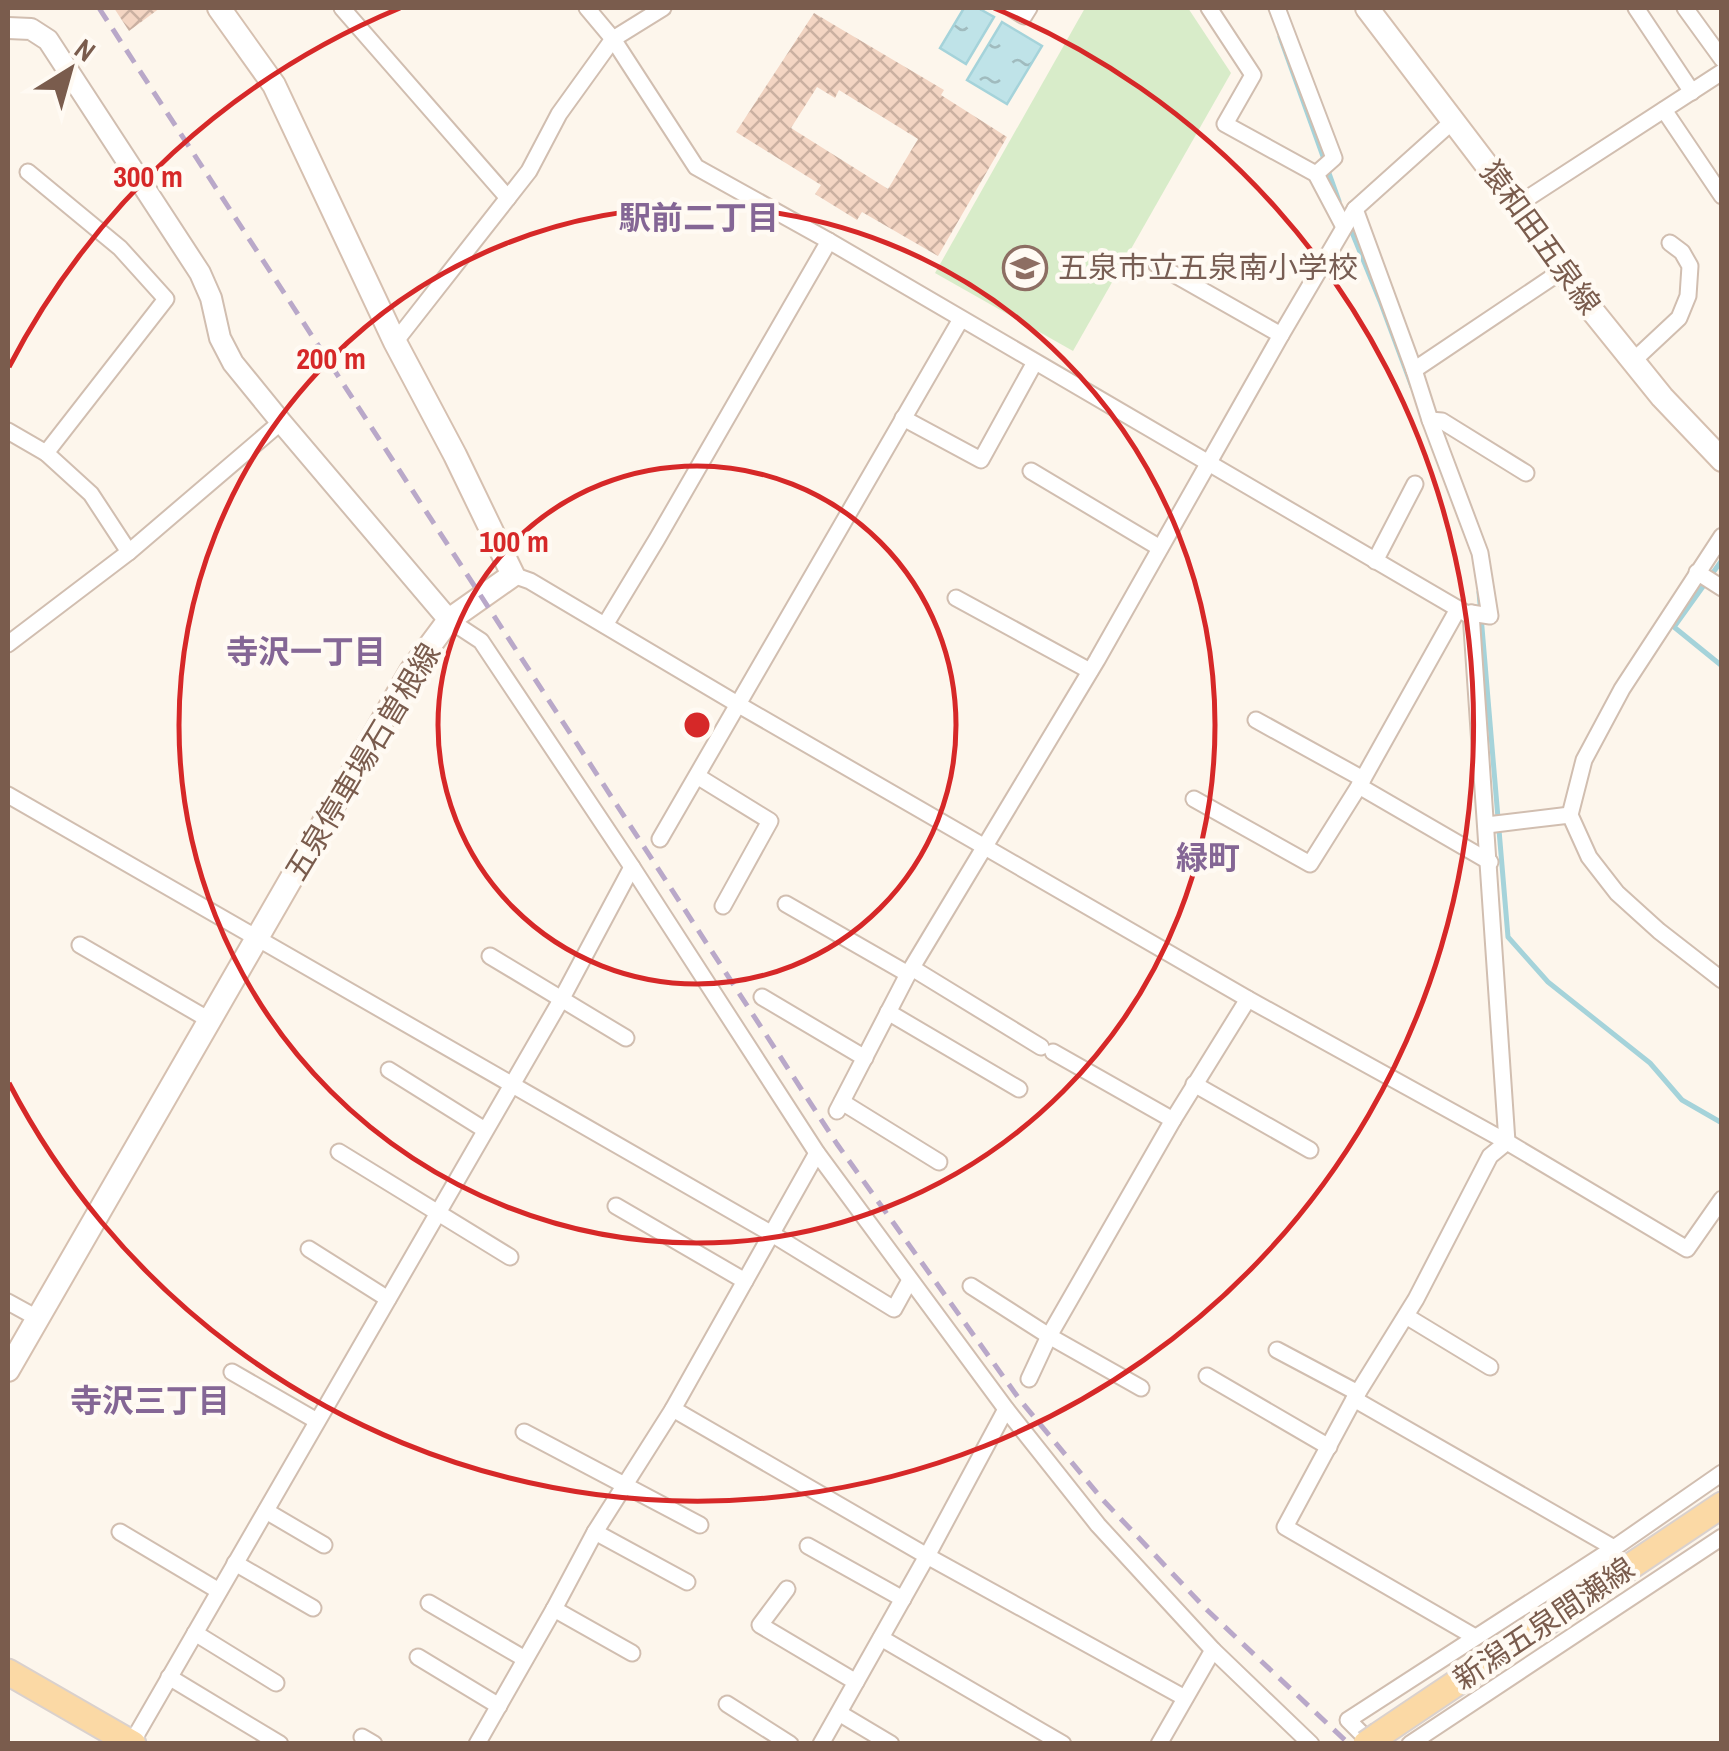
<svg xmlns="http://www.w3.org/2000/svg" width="1729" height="1751" viewBox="0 0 1729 1751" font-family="'Archivo Narrow','Noto Sans JP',sans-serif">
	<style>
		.pitch { fill: #d8ecc9 }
		.water { fill: url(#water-ripples); stroke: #a5d3da; stroke-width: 2.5 }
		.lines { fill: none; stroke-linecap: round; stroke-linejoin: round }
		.stream { stroke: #a5d3da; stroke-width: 5 }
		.building { fill: url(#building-cross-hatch); fill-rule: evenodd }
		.minor-casing { stroke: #d1beb0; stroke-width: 19 }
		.tertiary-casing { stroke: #d1beb0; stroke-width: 24 }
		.secondary-casing { stroke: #d6c0b0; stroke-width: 26 }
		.primary-casing { stroke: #dad1cd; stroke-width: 29 }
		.minor { stroke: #fff; stroke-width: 15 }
		.tertiary { stroke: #fff; stroke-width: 20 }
		.secondary { stroke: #fff; stroke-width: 22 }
		.primary { stroke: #fbd9a5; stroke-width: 25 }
		.rail { stroke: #b9a8c9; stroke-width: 5; stroke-dasharray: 15 10; stroke-linecap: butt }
		.primary-bridge-casing { stroke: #dad1cd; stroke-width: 29; stroke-linecap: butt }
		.primary-bridge { stroke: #fbd9a5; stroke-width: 25 }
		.ring { fill: none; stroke: #d62828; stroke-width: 5 }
		.labels { text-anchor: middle; stroke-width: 9; stroke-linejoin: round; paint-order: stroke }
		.street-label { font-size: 30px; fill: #7a5c4d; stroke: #fffaf3 }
		.education-label { font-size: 30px; fill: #785e54; stroke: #fffaf3; text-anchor: start }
		.neighbourhood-label { font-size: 32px; font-weight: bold; fill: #846695; stroke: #fffaf3 }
		.centre { fill: #d62828; stroke: #fffaf3; stroke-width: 5 }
		.ring-label { font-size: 30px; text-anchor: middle; font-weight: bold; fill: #d62828; stroke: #fffaf3; stroke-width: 9; stroke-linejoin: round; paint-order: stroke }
	</style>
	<defs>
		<pattern id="water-ripples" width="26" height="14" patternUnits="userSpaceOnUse" patternTransform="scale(2.5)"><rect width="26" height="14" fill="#bfe3e8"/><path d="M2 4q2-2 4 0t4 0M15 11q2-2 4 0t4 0" fill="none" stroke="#a0bbbe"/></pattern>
		<pattern id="building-cross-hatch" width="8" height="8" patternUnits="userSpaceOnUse" patternTransform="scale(2.5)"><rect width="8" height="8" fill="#f3d5c3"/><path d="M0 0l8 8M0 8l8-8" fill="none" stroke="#cab0a1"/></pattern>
	</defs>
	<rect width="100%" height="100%" fill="#fdf6ec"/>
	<path class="pitch" d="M1085,8H1188L1231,73L1073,351L935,273Z"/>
	<g class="water">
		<path d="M964,8H978L994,17L966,64L940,48Z"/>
		<path d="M1002,22L1042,46L1007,104L967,80Z"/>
	</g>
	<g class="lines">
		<g class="stream">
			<path d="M1280,37L1339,201"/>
			<path d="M1349,225L1380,301L1412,387"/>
			<path d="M1722,560L1674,627L1722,666"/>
			<path d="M1479,592L1508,937L1548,982L1650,1063L1682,1100L1722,1123"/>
		</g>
	</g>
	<g class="building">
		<path d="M114,8H160L129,31Z"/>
		<path d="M814,13L944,90L941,95L1007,137L938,256L862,212L857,220L815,194L821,185L736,132ZM817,87L835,98L839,90L918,139L888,189L791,128Z"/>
	</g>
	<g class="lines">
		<defs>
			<g id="minor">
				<path d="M342,8L508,198"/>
				<path d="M587,8L613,39L696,167L829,241L1467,614L1471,613L1507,1142"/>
				<path d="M1011,8L1024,16L1029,8"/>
				<path d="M1209,8L1253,75L1225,124L1316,174L1344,227"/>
				<path d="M1277,8L1334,158L1316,174"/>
				<path d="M1636,8L1692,92"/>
				<path d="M1685,8L1722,59"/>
				<path d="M1664,110L1722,196"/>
				<path d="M28,172L120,248L166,299L46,453"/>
				<path d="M1517,205L1722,72"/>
				<path d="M1355,209L1414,370L1430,420L1480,553L1490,616L1471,613"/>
				<path d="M1156,264L1281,335"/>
				<path d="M395,342L529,171L559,114L613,39L663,8"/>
				<path d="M1633,361L1679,318L1688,296L1690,266L1682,252L1670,243"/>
				<path d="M1414,370L1563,270"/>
				<path d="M903,418L981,460L1035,362"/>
				<path d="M1430,420L1442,421L1526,473"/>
				<path d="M8,431L46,453L91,494L129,552"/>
				<path d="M1031,471L1160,548"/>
				<path d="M1722,536L1622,689L1584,760L1570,815L1589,857L1617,893L1659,931L1722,980"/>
				<path d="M1375,561L1415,484"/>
				<path d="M1697,572L1722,588"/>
				<path d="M513,575L530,581L739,705L1248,999L1507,1142L1687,1249L1722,1199"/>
				<path d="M956,598L1090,671"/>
				<path d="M1458,609L1359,786L1490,862"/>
				<path d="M449,620L481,641L632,867L817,1153L1006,1409L1098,1525L1213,1650L1311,1744"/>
				<path d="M605,625L657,539L829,241"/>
				<path d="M8,644L129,552L281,422"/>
				<path d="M1256,720L1363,779"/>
				<path d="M697,776L770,821L723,906"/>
				<path d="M8,795L772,1234L894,1309L910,1280"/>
				<path d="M1194,799L1310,864L1359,786"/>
				<path d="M1487,825L1570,815"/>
				<path d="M660,839L961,319"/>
				<path d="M786,904L908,974"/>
				<path d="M80,945L211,1021"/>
				<path d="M490,956L626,1038"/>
				<path d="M912,968L1041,1047"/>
				<path d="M762,997L865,1058"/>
				<path d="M888,1012L1019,1089"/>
				<path d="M1053,1052L1173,1120"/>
				<path d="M389,1070L485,1130"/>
				<path d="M1194,1084L1310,1150"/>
				<path d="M842,1102L939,1162"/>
				<path d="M837,1111L908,974L1097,660L1281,335L1355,209L1453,121"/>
				<path d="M339,1152L510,1257"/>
				<path d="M616,1206L745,1281"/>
				<path d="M309,1249L388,1299"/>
				<path d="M971,1286L1049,1336L1141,1388"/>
				<path d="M8,1302L39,1319"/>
				<path d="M1406,1316L1490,1367"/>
				<path d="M1277,1350L1358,1393"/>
				<path d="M232,1372L317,1421"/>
				<path d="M1207,1376L1329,1447"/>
				<path d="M1029,1379L1049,1336L1173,1120L1248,999"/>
				<path d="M1354,1399L1614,1548"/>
				<path d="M673,1409L927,1556L1185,1698"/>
				<path d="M524,1432L700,1525"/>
				<path d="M266,1511L324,1545"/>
				<path d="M120,1532L219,1591"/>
				<path d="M595,1532L687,1582"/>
				<path d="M808,1546L903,1599"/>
				<path d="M235,1563L313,1608"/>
				<path d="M787,1589L760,1625L856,1682"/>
				<path d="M429,1603L525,1659"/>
				<path d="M554,1609L632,1653"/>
				<path d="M195,1633L276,1683"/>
				<path d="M1475,1637L1285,1527L1354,1399L1416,1299L1490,1156L1507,1142"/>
				<path d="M881,1638L1063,1744"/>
				<path d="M418,1657L499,1706"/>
				<path d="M169,1677L280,1744"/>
				<path d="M727,1704L790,1744"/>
				<path d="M839,1713L891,1744"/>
				<path d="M362,1737L374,1744"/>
				<path d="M131,1744L561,1000L632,867"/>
				<path d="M477,1744L554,1609L595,1532L673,1409L817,1153"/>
				<path d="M821,1744L927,1556L1006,1409"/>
				<path d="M1159,1744L1213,1650"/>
				<path d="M1372,1744L1348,1720L1614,1548L1722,1473"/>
				<path d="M1410,1744L1722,1537"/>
			</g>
			<path id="tertiary" d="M8,28L31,29L48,40L200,273L211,298L220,338L233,363L281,422L449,620"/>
			<g id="secondary">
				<path d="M1367,8L1517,205L1587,304L1662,397L1722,460"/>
				<path d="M8,1370L411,671L449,620L513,575L455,455L395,342L274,85L219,8"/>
			</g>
			<g id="primary">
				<path d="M8,1672L133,1744"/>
				<path d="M1379,1735L1722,1505"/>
			</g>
		</defs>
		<use href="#minor" class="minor-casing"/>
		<use href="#tertiary" class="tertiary-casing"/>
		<use href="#secondary" class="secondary-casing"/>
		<use href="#primary" class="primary-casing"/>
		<use href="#minor" class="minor"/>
		<use href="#tertiary" class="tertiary"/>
		<use href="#secondary" class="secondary"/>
		<use href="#primary" class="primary"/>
		<path class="rail" d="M99,8L837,1144L1020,1400L1103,1500L1206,1609L1349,1744"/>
		<defs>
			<path id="primary-bridge" d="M1366,1744L1379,1735"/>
		</defs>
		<use href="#primary-bridge" class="primary-bridge-casing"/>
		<use href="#primary-bridge" class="primary-bridge"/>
	</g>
	<g class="ring">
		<circle cx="697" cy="725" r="259"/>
		<circle cx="697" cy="725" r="518"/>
		<path d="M9 367A776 776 0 0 1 400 8M994 8A776 776 0 1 1 9 1083"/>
	</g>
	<defs>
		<symbol id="school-ring" viewBox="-11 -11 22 22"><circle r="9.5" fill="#fffaf3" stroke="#8d6e63" stroke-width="1.5"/><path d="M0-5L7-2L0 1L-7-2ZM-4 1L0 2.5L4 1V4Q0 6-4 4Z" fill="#8d6e63"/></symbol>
	</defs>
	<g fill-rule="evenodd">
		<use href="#school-ring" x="1000" y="243" width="50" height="50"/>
	</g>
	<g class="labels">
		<g class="street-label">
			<text transform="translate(1540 238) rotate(54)" y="10">猿和田五泉線</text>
			<text transform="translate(363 762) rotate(-59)" y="10">五泉停車場石曽根線</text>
			<text transform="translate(1544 1624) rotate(-34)" y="10">新潟五泉間瀬線</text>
		</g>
		<g class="education-label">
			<text x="1058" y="278">五泉市立五泉南小学校</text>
		</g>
		<g class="neighbourhood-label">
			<text x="699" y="229">駅前二丁目</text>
			<text x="306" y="663">寺沢一丁目</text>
			<text x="1208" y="869">緑町</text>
			<text x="150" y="1412">寺沢三丁目</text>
		</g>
	</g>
	<circle cx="697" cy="725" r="15" class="centre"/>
	<g class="ring-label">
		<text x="148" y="187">300 m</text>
		<text x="331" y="369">200 m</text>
		<text x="514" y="552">100 m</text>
	</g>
	<rect width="1729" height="1751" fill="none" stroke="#7a5c4d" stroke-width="20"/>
	<g transform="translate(70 70) rotate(37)" stroke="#fffaf3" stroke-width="8" paint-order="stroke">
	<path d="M0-8L18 38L0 25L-18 38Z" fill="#7a5c4d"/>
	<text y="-15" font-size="28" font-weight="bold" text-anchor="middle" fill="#7a5c4d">N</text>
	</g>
</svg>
